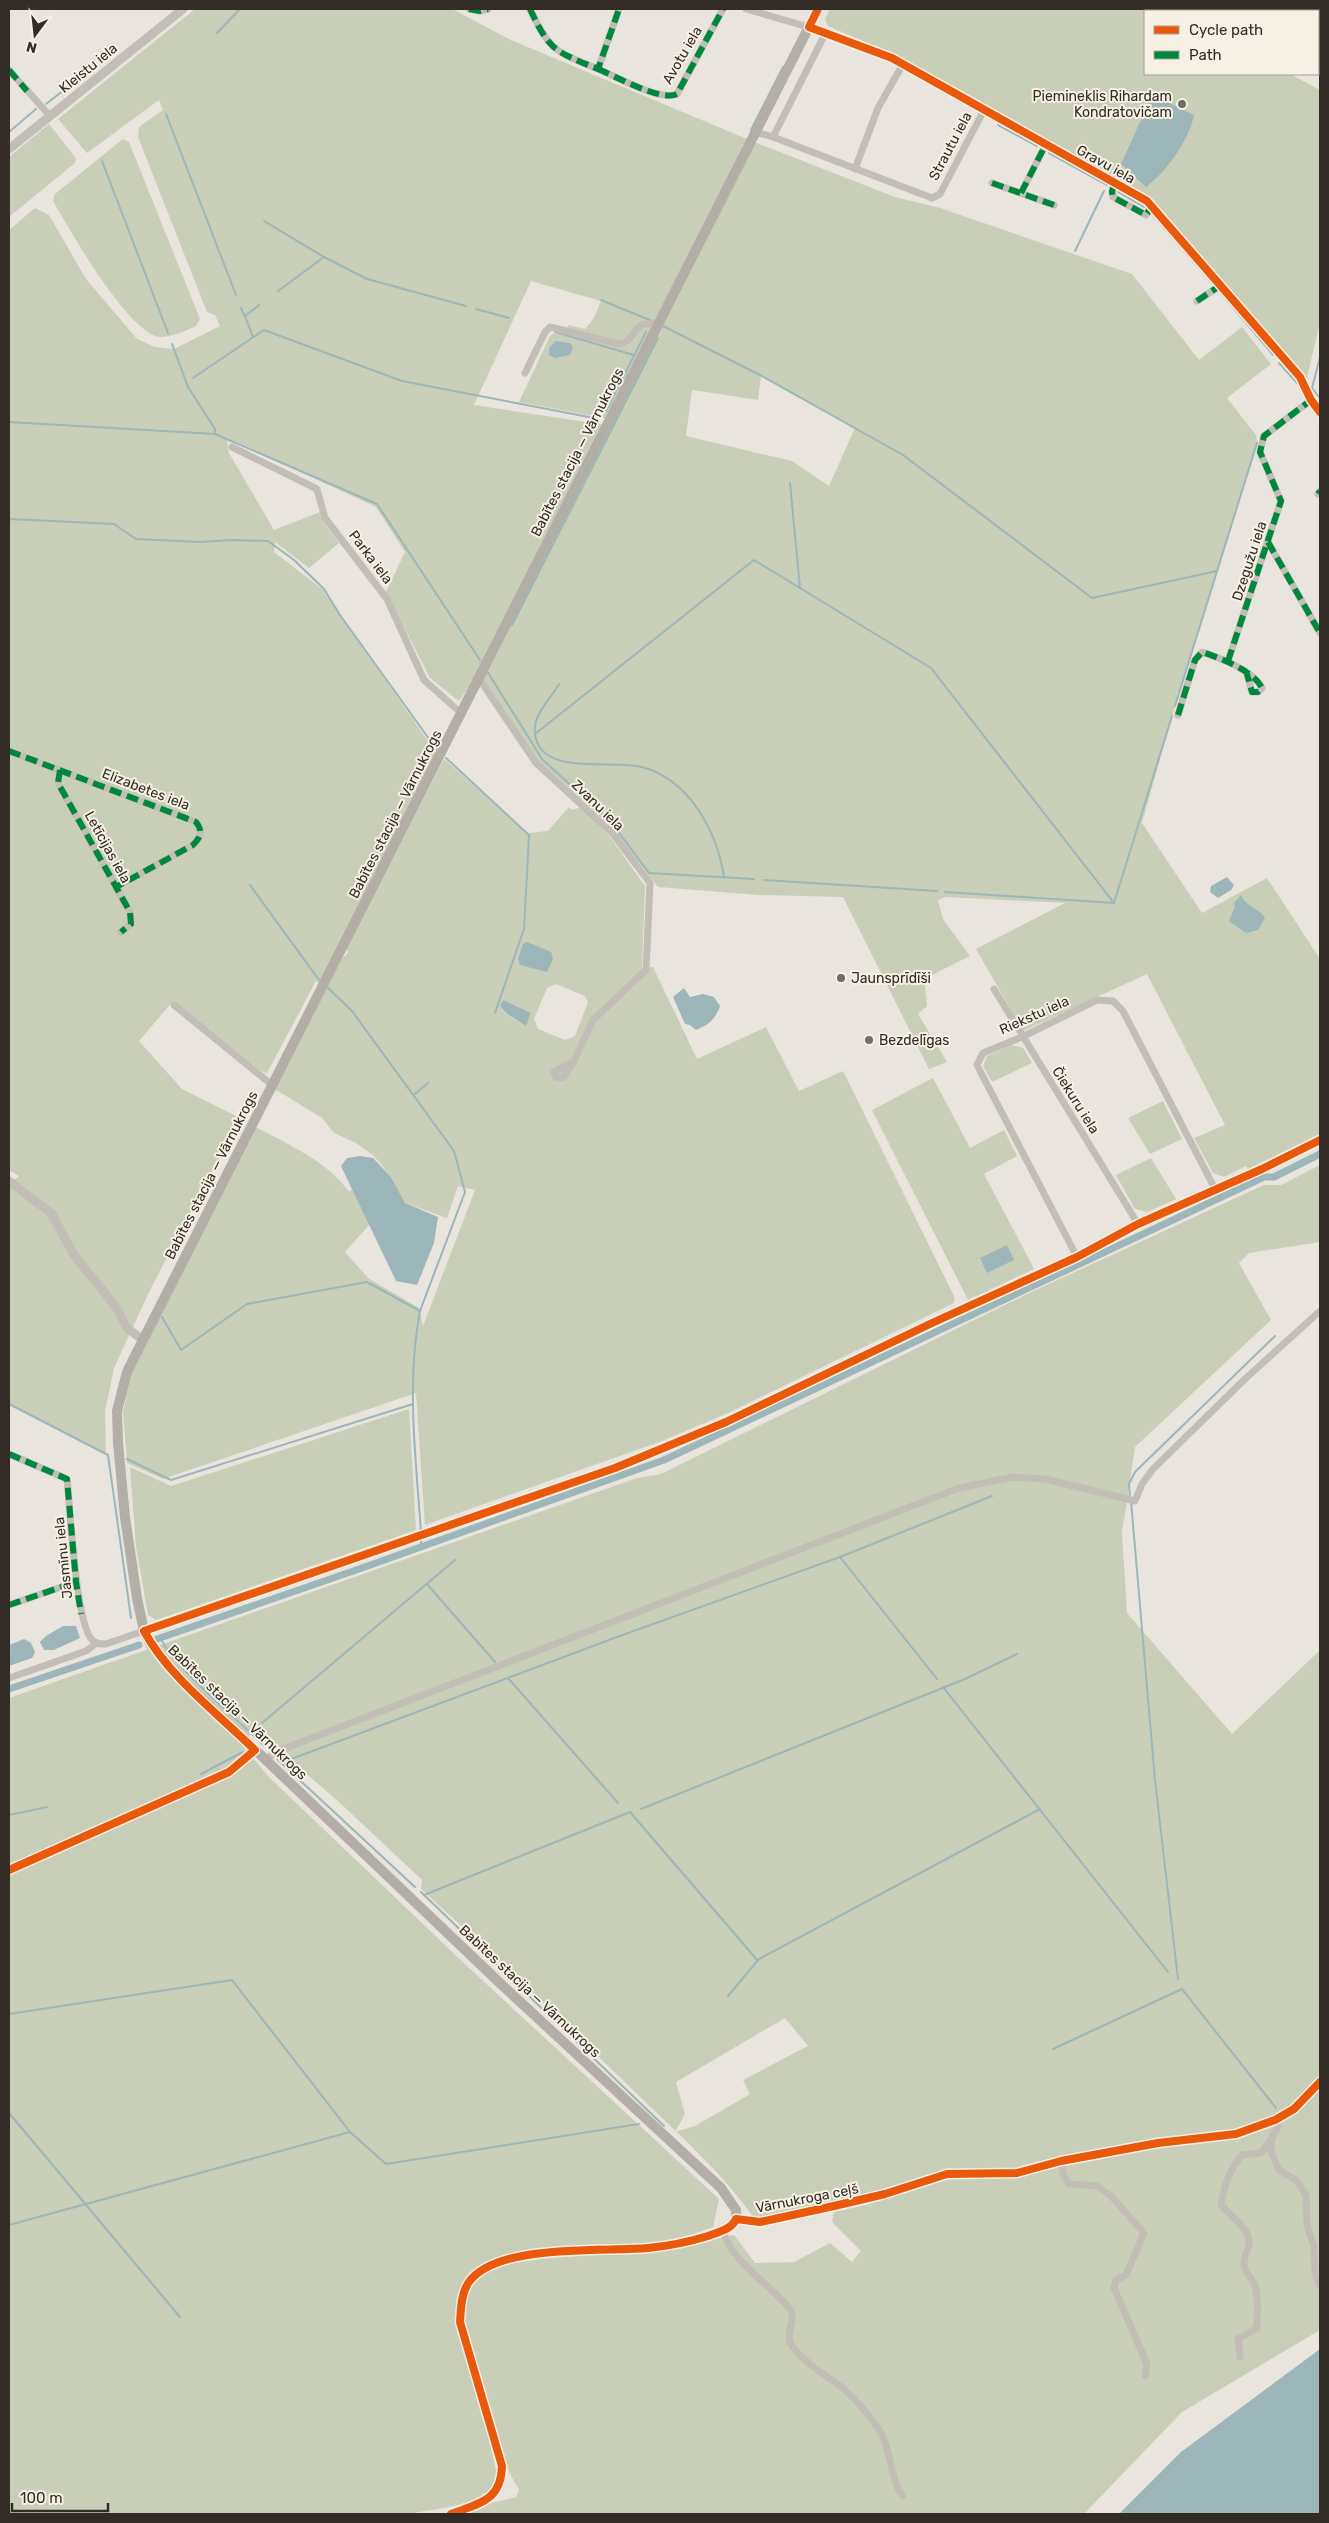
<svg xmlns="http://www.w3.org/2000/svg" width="1329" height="2523" viewBox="0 0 1329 2523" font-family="Rubik,sans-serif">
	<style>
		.green { fill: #c9ceb9; fill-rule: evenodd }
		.water { fill: #9cb6b9 }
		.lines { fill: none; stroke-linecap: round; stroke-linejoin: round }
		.stream { stroke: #9cb6b9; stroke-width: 2 }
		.canal { stroke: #9cb6b9; stroke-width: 7 }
		.minor { stroke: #c2bdb7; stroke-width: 7 }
		.tertiary { stroke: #c2bdb7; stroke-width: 9 }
		.secondary { stroke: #b3aea8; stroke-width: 10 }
		.quiet { stroke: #00873e; stroke-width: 6; stroke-dasharray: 12 6; stroke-linecap: butt }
		.cycleway-casing { stroke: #f7f0e5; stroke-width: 11 }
		.cycleway { stroke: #e8590c; stroke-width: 8 }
		.poi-dot { fill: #726c66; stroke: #f7f0e5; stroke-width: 2 }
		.labels { text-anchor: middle; stroke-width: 4; stroke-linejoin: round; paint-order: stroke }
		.street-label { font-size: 14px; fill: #322b26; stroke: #f7f0e5 }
		.poi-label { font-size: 14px; fill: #322b26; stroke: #f7f0e5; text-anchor: start }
	</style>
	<rect width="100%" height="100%" fill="#e9e5de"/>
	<g class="green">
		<path d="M195,9H452L511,40L747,139L895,197L940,208L1132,274L1199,360L1242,327L1271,364L1227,398L1256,435L1257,443L1175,706L1142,823L1202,913L1267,878L1320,959V1134L1248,1169L1246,1166L1224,1177L1213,1173L1194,1138L1225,1125L1147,974L1023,1031L976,949L1065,903L945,897L938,900L943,919L970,956L924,979L927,1006L918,1014L947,1062L929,1069L843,897L758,895L658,887L607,823L539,762L478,674L459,701L430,678L386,592L405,552L376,507L227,438L229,453L274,530L320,512L324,523L339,543L309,568L275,542L274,552L322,589L437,754L334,966L348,953L346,947L444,759L528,833L548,831L569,807L572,810L581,807L610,837L645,886L642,968L653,967L697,1059L766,1027L799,1091L843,1071L955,1298L954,1303L728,1413L662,1441L425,1525L416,1393L163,1479L127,1463L123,1412L131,1374L256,1127C287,1144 329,1162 349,1192L352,1189L370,1224L345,1252L368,1278L419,1308L423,1326L475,1190L458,1186L447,1218L405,1203L391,1177L374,1156L356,1143L334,1133L322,1118L273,1088L324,989L316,981L267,1073L259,1070L173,1001L139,1041L182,1089L240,1118L151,1288L114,1368L105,1411L106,1453L9,1404V1185L19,1176L9,1170V230L35,208L49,215L86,279L137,339L155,347L174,349L220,326L215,315L207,312L138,137L139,127L163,110L159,100L87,153L58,119ZM531,281L601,301L594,318L585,329L568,325L565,336L554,333L550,336L519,402L613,420V426L474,405ZM761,376L855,428L829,486L792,461L686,436L692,390L758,400ZM556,984L585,996L588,1002L575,1036L565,1040L538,1029L534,1019L547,988ZM503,1000L531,1013L526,1026L507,1015L500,1006Z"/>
		<path d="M830,9H1170L1174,11H1145V74H1290L1320,90V322L1307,378L1151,200L889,52L828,26L825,19Z"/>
		<path d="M49,124L76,158L75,163L9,217V157Z"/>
		<path d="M123,139L129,142L200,319L196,326C185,331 172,337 160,337C128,334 69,228 53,201L55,194Z"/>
		<path d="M1012,1045L1023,1048L1032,1063L992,1082L983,1066L987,1056Z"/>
		<path d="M933,1078L970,1148L1004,1130L1017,1156L984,1174L1034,1269L968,1300L872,1110Z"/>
		<path d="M1163,1101L1182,1139L1150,1154L1128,1118Z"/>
		<path d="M1151,1158L1176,1199L1147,1212L1135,1209L1116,1175Z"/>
		<path d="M1320,1165V1242L1249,1253L1239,1263L1271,1320L1135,1447L1122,1533L1127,1613L1232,1734L1320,1650V2330L1182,2412L1084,2514H462L483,2505L516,2497L519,2490L509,2472L463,2322C464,2307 465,2287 478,2276C506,2255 606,2256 644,2252C675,2249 704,2242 734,2235L755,2263L794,2262L830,2243L852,2262L861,2251L832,2222L834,2212L866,2205L954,2175L951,2168L863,2196L754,2218C721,2171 676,2132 635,2092C564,2023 494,1955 421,1889L422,1880L339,1802L257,1731L240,1743L269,1777L467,1966L719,2199L713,2227C664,2247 611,2247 558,2252C530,2254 501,2253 477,2269C464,2277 460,2291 456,2304L496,2470V2485C471,2508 439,2508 407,2514H9V1698L637,1478L661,1474L1029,1293L1264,1185H1281ZM785,2018L808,2046L743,2080L750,2094L695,2126L675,2132L685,2114L676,2082Z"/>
		<path d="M409,1409L416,1530L156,1620L148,1615L136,1547L130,1467L171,1486Z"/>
	</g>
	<g class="water">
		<path d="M1151,98L1165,101L1194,115C1189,140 1167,171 1146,187L1121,164Z"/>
		<path d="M555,341L570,343L573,348L570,355L555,358L549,355V348Z"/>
		<path d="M1227,877L1234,885L1231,890L1218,898L1210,892L1211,886Z"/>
		<path d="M1241,895C1246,907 1258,907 1265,918L1258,930L1246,933L1229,921L1235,907L1234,903Z"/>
		<path d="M527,942L551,952L553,959L547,972L520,965L518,959L523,944Z"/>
		<path d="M684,988L690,997L703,994L714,997L720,1006C716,1019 708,1025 696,1030L690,1025L685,1024L673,997Z"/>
		<path d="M503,1000L531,1013L526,1026L507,1014L500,1006Z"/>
		<path d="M360,1156L373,1158L391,1177L405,1203L438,1217L434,1243L417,1285L396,1281L341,1166L347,1158Z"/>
		<path d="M1007,1245L1014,1260L987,1273L980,1258Z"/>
		<path d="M63,1626H76L80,1638L54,1650H44L40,1642L46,1636Z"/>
		<path d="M24,1639L31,1643L35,1652L32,1658L9,1666V1645Z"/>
		<path d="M1320,2349V2514H1119L1181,2452Z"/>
	</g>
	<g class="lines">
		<g class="stream">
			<path d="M217,33L240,9"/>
			<path d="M46,104L73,83"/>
			<path d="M166,114L236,295"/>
			<path d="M998,125L1037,146"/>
			<path d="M751,130L783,67"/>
			<path d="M9,132L36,109"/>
			<path d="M1049,153L1107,185"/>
			<path d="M102,161L168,333"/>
			<path d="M1118,192L1144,207"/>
			<path d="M1153,215L1213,284"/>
			<path d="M264,221L324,257"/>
			<path d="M1075,251L1104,191"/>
			<path d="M278,291L324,257L367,279L466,306"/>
			<path d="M1220,292L1273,355"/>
			<path d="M601,300L652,321"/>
			<path d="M241,308L244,315"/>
			<path d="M476,309L509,318"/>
			<path d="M663,326L760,375L903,455L1092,598L1217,571"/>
			<path d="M555,332L634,355"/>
			<path d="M253,337L245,316L259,305"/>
			<path d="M172,344L188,387L215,429V434"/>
			<path d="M1320,357L1312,388L1320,398"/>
			<path d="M1279,363L1297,383"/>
			<path d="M193,378L264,330L402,381L599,419"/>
			<path d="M606,411L646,332"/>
			<path d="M9,422L215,434L377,504L480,660"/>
			<path d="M790,483L800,588L931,668L1114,903"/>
			<path d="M9,519L114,524L136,539L200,542L233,540L268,541L294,560L324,589L340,615L437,750"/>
			<path d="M512,625L658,338"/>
			<path d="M487,671L542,759L611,822L649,873L754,879"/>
			<path d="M559,684C551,699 532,715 535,734C540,777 612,759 642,767C690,780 717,832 724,877"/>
			<path d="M1175,706L1257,443"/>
			<path d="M535,734L754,560L800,588"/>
			<path d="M446,758L529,835L524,929L495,1013"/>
			<path d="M764,880L937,891"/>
			<path d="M250,885L319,980"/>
			<path d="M945,892L1114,903"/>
			<path d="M1114,903L1172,716"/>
			<path d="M327,987L352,1011L454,1151L465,1192L420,1311C406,1384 416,1459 421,1532"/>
			<path d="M415,1094L428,1083"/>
			<path d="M162,1317L181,1350L247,1304L367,1282L420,1311"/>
			<path d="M9,1404L108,1455L131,1618"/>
			<path d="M127,1459L171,1480L413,1404"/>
			<path d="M1130,1498L1129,1484L1135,1472L1275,1336"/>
			<path d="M1131,1501L1155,1780L1178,1979"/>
			<path d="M421,1537V1547"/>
			<path d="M840,1557L937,1679"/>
			<path d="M427,1584L495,1662"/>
			<path d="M161,1638C168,1662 243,1724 264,1746"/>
			<path d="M508,1678L618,1803"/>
			<path d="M943,1687L1168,1972"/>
			<path d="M262,1723L455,1560"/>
			<path d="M277,1759L415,1887"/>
			<path d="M283,1765L286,1761L617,1637L840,1557L992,1496"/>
			<path d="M201,1774L243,1752"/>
			<path d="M641,1809L965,1679L1017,1654"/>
			<path d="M9,1815L47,1807"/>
			<path d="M421,1892L664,2126"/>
			<path d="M424,1895L630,1812L758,1961"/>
			<path d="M728,1996L759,1959L1040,1809"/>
			<path d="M9,2014L232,1980L350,2132L386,2164L639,2124"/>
			<path d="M1053,2049L1182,1989L1276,2108"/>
			<path d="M9,2113L180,2317"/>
			<path d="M9,2225L350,2132"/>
		</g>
		<g class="canal">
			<path d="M157,1639L362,1568L664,1460L1264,1177H1274L1320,1154"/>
			<path d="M9,1689L139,1645"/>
		</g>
		<g class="minor">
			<path d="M469,9L480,11L488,9"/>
			<path d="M530,9C550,52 555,51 598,69L619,9"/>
			<path d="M746,9L826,32L892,58L1147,201L1300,377L1311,400L1320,412"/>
			<path d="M1251,9L1256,11"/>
			<path d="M598,69C615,76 661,102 677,94L723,9"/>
			<path d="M9,70L50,116"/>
			<path d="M755,132L773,137L932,198L940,194L984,110"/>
			<path d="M773,137L826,32"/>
			<path d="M855,169L878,108L903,64"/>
			<path d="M992,183L1054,205"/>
			<path d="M1114,183L1112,192L1113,197L1146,215L1152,206"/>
			<path d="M1021,193L1046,144"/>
			<path d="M1197,301L1221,285"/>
			<path d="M525,373L545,332L550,327L619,344C638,341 631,318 657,325"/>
			<path d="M232,447L317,489L325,518L387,599L424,680L462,714"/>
			<path d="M1318,494L1320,491"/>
			<path d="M1268,542L1320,633"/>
			<path d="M1228,661L1281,501L1260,452L1264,436L1311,400"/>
			<path d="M478,677L536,763L612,833L650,883L646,970L593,1020L574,1061L564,1077L556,1078L554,1072L574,1061"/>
			<path d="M1178,715L1195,660L1202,652C1220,658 1254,671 1262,688L1258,692H1252L1247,674"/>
			<path d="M9,751L196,822C203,831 201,837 193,845L116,887"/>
			<path d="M60,770L58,783L130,912L131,924L121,932"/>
			<path d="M994,989L1138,1224"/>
			<path d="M174,1005L272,1085"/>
			<path d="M1077,1257L977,1065L983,1053L1022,1037L1097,1000L1113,1001L1123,1011L1215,1189"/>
			<path d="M9,1454L67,1479C70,1508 76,1624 92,1640C96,1644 100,1644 106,1644L615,1468L726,1422L932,1323L1077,1257L1138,1224L1262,1169L1320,1140"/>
			<path d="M9,1605L76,1582"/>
			<path d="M9,1678L86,1651L97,1643"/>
			<path d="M266,1759L278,1751L959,1488L1013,1477L1045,1479L1135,1501L1142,1484L1153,1469L1245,1379L1320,1311"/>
			<path d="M9,1870L229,1772L255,1750"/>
			<path d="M1275,2120L1278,2127L1272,2138L1271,2151L1279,2170L1296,2180L1306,2195L1307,2226L1314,2246L1315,2274L1320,2286"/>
			<path d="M1061,2161L1063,2174L1069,2184L1097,2186L1111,2196L1144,2233L1126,2275L1116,2280L1114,2288L1147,2364L1145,2376"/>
			<path d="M736,2219L760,2222L834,2206L885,2194L947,2174L1017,2173L1061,2161L1158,2143L1236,2134L1275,2120L1294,2109L1320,2082"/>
			<path d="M723,2231C734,2265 768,2282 789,2308C799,2320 782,2334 793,2347C805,2363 824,2374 840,2386C853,2396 868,2414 878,2428C892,2448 888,2476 903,2496"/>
			<path d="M1240,2357L1238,2339L1257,2328C1257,2316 1259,2298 1255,2286C1252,2279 1246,2273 1244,2266C1243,2255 1252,2247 1248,2236C1243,2222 1229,2216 1221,2204C1225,2185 1229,2170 1242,2155L1261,2153L1272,2138"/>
		</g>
		<g class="tertiary">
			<path d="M9,149L183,9"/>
			<path d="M9,1181L51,1213L74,1255L116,1307L127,1328L143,1340"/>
		</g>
		<path class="secondary" d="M451,2514C480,2503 501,2501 502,2466L460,2322C461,2309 461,2293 469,2282C497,2243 603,2252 648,2248C668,2246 689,2242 708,2236C718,2232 731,2230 736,2219V2210L721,2188L502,1985L182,1680L151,1645L144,1631L137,1598L125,1517L118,1443L117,1411L127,1372L143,1340L818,9"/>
		<g class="quiet">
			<path d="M469,9L480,11L488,9"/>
			<path d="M530,9C550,52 555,51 598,69L619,9"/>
			<path d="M1251,9L1256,11"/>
			<path d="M598,69C615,76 661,102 677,94L723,9"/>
			<path d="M9,70L27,91"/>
			<path d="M992,183L1054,205"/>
			<path d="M1114,183L1112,192L1113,197L1146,215L1152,206"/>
			<path d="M1021,193L1046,144"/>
			<path d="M1197,301L1221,285"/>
			<path d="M1318,494L1320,491"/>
			<path d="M1268,542L1320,633"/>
			<path d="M1228,661L1281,501L1260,452L1264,436L1311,400"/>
			<path d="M1178,715L1195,660L1202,652C1220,658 1254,671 1262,688L1258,692H1252L1247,674"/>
			<path d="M9,751L196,822C203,831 201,837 193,845L116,887"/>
			<path d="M60,770L58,783L130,912L131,924L121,932"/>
			<path d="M9,1454L67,1479L76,1582L81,1614"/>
			<path d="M9,1605L76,1582"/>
		</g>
		<defs>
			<g id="cycleway">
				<path d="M818,9L809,27L892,58L1147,201L1300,377L1311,400L1320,412"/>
				<path d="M9,1870L229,1772L255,1750C217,1713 169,1677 144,1631L615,1468L726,1422L932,1323L1077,1257L1138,1224L1262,1169L1320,1140"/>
				<path d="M451,2514C480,2503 501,2501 502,2466L460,2322C461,2309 461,2293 469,2282C497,2243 603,2252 648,2248C668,2246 689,2242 708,2236C718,2232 731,2230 736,2219L760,2222L834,2206L885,2194L947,2174L1017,2173L1061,2161L1158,2143L1236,2134L1275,2120L1294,2109L1320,2082"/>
			</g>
		</defs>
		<use href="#cycleway" class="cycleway-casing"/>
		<use href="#cycleway" class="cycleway"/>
	</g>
	<g class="poi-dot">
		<circle cx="1182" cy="104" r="5"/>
		<circle cx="841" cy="978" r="5"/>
		<circle cx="869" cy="1040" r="5"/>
	</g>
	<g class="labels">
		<g class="street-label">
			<text transform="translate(682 55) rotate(-60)" y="5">Avotu iela</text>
			<text transform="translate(88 68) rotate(-39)" y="5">Kleistu iela</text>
			<text transform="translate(950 146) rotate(-62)" y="5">Strautu iela</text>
			<text transform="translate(1106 164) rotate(29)" y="5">Gravu iela</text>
			<text transform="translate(577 452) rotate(-63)" y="5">Babītes stacija — Vārnukrogs</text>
			<text transform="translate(371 557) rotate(53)" y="5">Parka iela</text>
			<text transform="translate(1249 561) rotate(-72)" y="5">Dzegužu iela</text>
			<text transform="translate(146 789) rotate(21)" y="5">Elizabetes iela</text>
			<text transform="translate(598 805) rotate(44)" y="5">Zvanu iela</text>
			<text transform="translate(395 814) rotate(-63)" y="5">Babītes stacija — Vārnukrogs</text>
			<text transform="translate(108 847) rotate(61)" y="5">Letīcijas iela</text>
			<text transform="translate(1034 1015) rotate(-24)" y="5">Riekstu iela</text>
			<text transform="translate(1076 1100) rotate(58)" y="5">Čiekuru iela</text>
			<text transform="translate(211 1175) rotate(-63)" y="5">Babītes stacija — Vārnukrogs</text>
			<text transform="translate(63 1558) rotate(-96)" y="5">Jasmīnu iela</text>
			<text transform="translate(238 1712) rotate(44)" y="5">Babītes stacija — Vārnukrogs</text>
			<text transform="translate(530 1991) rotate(43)" y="5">Babītes stacija — Vārnukrogs</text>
			<text transform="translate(807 2198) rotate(-11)" y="5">Vārnukroga ceļš</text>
		</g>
		<g class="poi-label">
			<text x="1172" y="101" text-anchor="end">Piemineklis Rihardam<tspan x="1172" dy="16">Kondratovičam</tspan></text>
			<text x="851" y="983">Jaunsprīdīši</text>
			<text x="879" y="1045">Bezdelīgas</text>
		</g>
	</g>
	<rect width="1329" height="2523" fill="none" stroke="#322b26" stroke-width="20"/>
	<rect x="1144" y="10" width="175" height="65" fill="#f7f0e5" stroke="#a8a199"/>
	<rect x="1154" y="26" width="25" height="8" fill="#e8590c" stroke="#a8a199"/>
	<text x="1189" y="35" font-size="15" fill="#322b26">Cycle path</text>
	<rect x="1154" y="51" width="25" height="8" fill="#00873e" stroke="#a8a199"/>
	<text x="1189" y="60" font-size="15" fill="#322b26">Path</text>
	<g transform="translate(35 35) rotate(195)" stroke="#f7f0e5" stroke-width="4" paint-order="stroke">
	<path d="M0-4L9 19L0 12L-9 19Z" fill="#322b26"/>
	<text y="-8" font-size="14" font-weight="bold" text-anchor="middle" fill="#322b26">N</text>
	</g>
	<path d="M12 2503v8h96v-8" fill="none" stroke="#322b26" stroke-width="2.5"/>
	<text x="20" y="2503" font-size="15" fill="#322b26" stroke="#f7f0e5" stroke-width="4" paint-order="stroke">100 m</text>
</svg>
